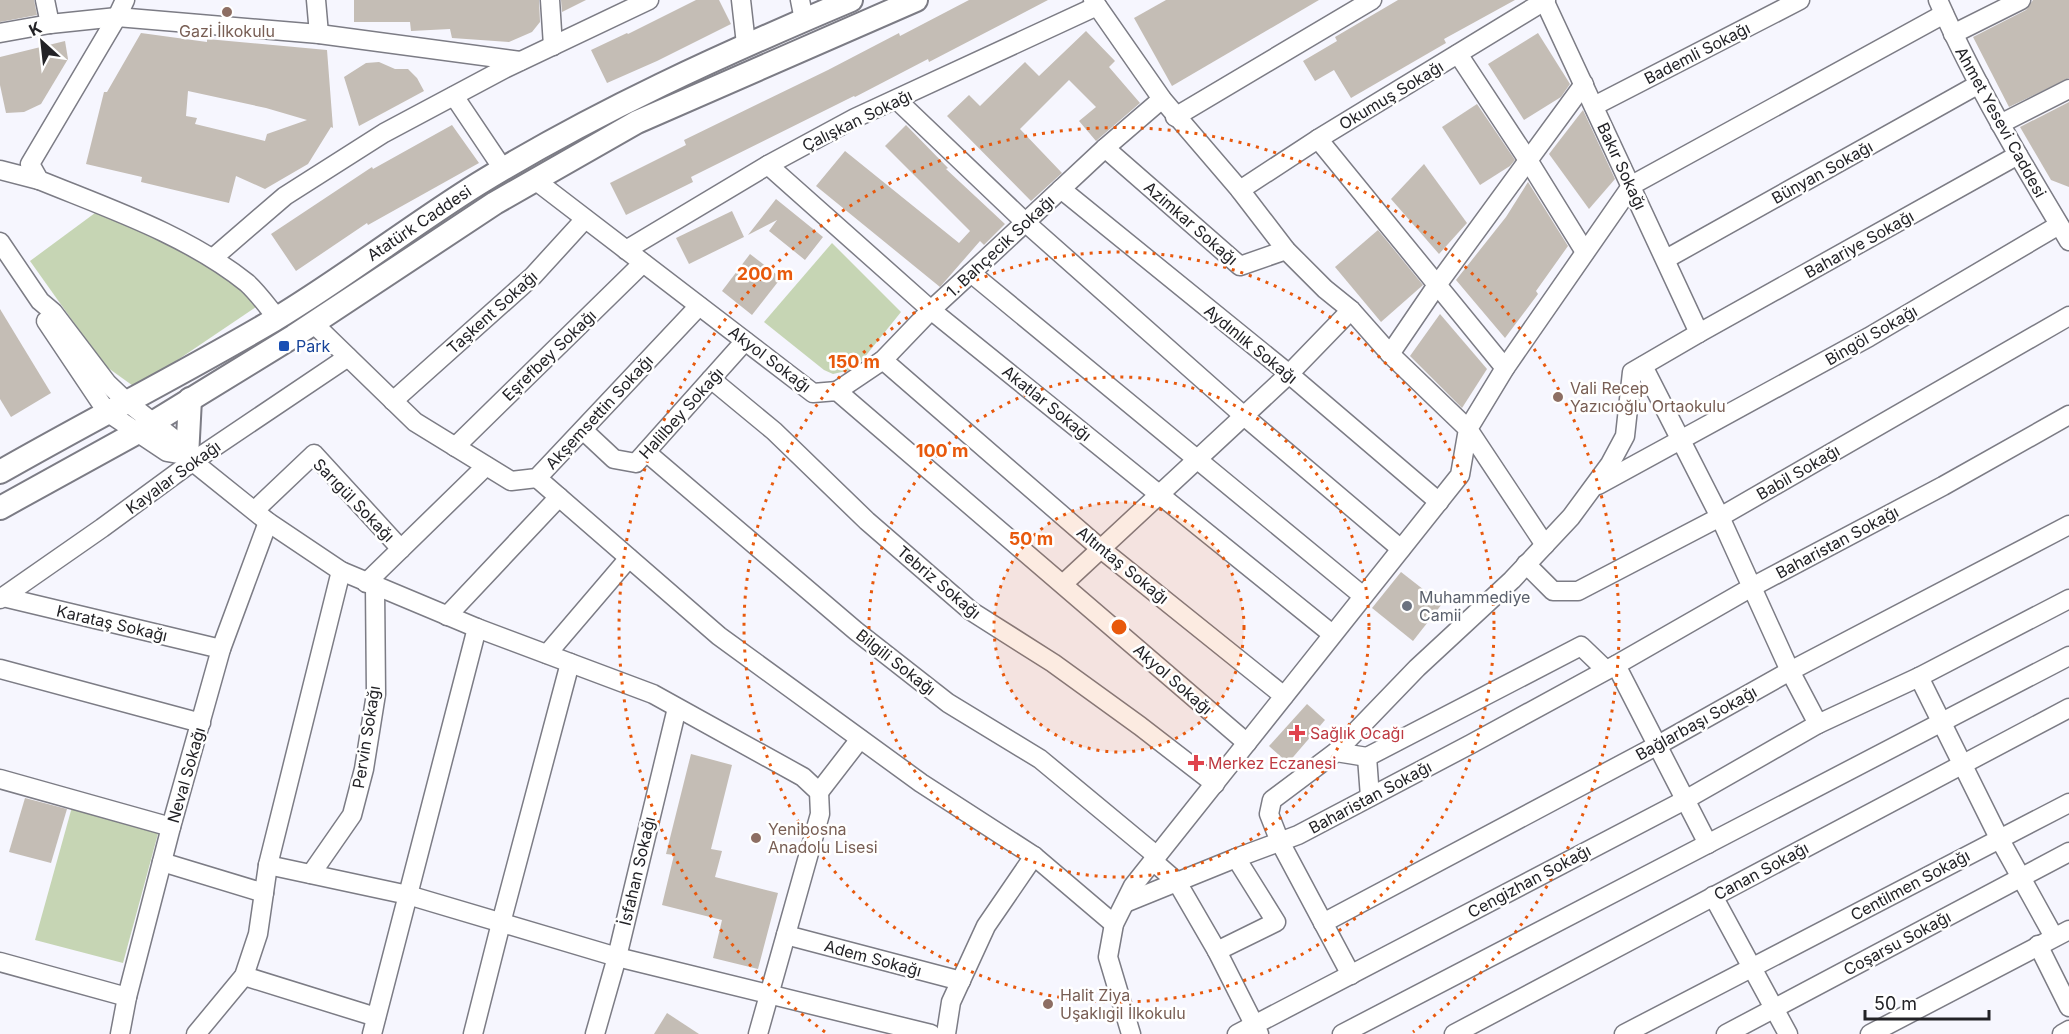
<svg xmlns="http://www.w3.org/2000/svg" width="2069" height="1034" viewBox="0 0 2069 1034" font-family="Inter,sans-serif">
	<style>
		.green { fill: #c6d5b4 }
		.building { fill: #c4bdb5; fill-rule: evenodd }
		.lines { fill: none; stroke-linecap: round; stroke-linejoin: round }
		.minor-casing { stroke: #7c7c85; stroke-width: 21 }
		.major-casing { stroke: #7c7c85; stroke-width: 26 }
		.minor { stroke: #fff; stroke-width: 18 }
		.major { stroke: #fff; stroke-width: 22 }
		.ring { fill: none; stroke: #e8590c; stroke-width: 3; stroke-dasharray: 3 6 }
		.education-dot { fill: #8d6e63; stroke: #fff; stroke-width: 2 }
		.transit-dot { fill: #1a4fb4; stroke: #fff; stroke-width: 2 }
		.worship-dot { fill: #6b7280; stroke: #fff; stroke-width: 2 }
		.health-dot { fill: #e0444e; stroke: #fff; stroke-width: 2 }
		.labels { text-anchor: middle; stroke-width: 5; stroke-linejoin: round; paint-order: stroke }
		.education-label { font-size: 16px; fill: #785e54; stroke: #fff; text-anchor: start }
		.street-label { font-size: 16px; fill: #222226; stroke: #fff }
		.transit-label { font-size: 16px; fill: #164399; stroke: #fff; text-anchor: start }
		.worship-label { font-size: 16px; fill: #5b616d; stroke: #fff; text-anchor: start }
		.health-label { font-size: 16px; fill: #be3a42; stroke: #fff; text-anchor: start }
		.centre { fill: #e8590c; stroke: #fff; stroke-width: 3 }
		.ring-label { font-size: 18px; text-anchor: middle; font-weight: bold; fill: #e8590c; stroke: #fff; stroke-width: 5; stroke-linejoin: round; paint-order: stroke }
	</style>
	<rect width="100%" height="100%" fill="#f6f6fe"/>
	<g class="green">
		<path d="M95,213L227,267L259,305L136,388L104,365L30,261Z"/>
		<path d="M832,243L901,312L855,369L833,374L824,370L764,322Z"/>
		<path d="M72,807L159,830L123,963L35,940Z"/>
	</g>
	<g class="building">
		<path d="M0,0H34L37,15L0,22Z"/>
		<path d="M354,0H539L540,22L532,32L509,42L452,38L450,29L411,31L410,22H354Z"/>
		<path d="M561,0H586L562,12Z"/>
		<path d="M696,0H719L731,24L657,61L607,83L591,50L627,33L628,34Z"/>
		<path d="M969,0H1048L929,62L928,59L855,97L854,96L691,177L693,182L626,215L610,183L686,145L684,140L828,70L899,33L900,36Z"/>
		<path d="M1166,0H1319L1172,86L1134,18Z"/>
		<path d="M1398,0H1515L1444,39L1446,43L1351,98L1334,70L1315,81L1303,61L1337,41L1335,37Z"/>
		<path d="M2033,0H2069V78L2009,107L1973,37L2026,10Z"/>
		<path d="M1086,31L1115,61L1109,67L1140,103L1096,141L1079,121L1096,107L1069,80L1020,129L1062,173L1031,201L947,116L969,95L980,106L1025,62L1039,76Z"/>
		<path d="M141,33L207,42V39L327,50L333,128L331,127L308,164L265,189L236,176L229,203L141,182L142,177L86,164L104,92H107ZM188,91L266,108L307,120L267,134L265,141L195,124L197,118L186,116Z"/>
		<path d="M1538,33L1570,84L1561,97L1524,120L1488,64Z"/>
		<path d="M65,41L68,59L41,104L24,112L6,113L0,85V57Z"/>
		<path d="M379,62L395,69H408L417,78L424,91L359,126L344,77L366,63Z"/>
		<path d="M2069,102V187L2051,180L2020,127Z"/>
		<path d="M1477,104L1515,160L1510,166L1480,185L1442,127Z"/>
		<path d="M1583,110L1615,179L1589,209L1549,154Z"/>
		<path d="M452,125L479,163L368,225L367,223L296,271L271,234L372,167L373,169Z"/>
		<path d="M906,125L948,168L946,169L1005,224L984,245L980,241L940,287L816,186L845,151L959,243L970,231L885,146Z"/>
		<path d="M1424,164L1467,223L1439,254L1391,199Z"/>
		<path d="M1528,182L1568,246L1536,291L1538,294L1505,338L1456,280L1506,217Z"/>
		<path d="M776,199L823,237L805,260L769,231L777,220L748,235Z"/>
		<path d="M732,211L744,237L689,264L676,238Z"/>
		<path d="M1378,230L1423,285L1381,322L1335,267Z"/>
		<path d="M750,254L781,278L752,315L722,291Z"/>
		<path d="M0,309L51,393L11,417L0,399Z"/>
		<path d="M1440,314L1487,369L1462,408L1410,356Z"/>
		<path d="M1401,572L1442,604L1413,641L1372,608Z"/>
		<path d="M1307,704L1325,720L1288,763L1269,746Z"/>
		<path d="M691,754L732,765L711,849L722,851L715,877L778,893L758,969L713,958L722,920L662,905L674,855L666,854Z"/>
		<path d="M25,798L67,809L51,863L9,852Z"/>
		<path d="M667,1013L699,1034H654Z"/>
	</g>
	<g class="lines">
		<defs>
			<g id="minor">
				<path d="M45,0L50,24"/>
				<path d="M125,0L117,17L30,164L39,180C110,209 187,235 247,283C258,293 268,307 277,318"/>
				<path d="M316,0L319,34"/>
				<path d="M550,0L553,46"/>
				<path d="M741,0L746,44"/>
				<path d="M800,0L804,20"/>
				<path d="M1093,0L1162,99L1240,190L1286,250L1325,289L1351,310L1390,354L1468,429L1460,475L1133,886L1114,924L1108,957L1131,1034"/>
				<path d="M1544,0L1699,333"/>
				<path d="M1938,0C1975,84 2022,163 2069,241"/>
				<path d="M0,33L50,24L117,17L319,34L520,61"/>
				<path d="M1953,34L2021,0"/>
				<path d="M1458,54L1528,160L1585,252"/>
				<path d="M454,96L503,169"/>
				<path d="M897,100L1025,222L1244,416L1401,549"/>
				<path d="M1594,106L1800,0"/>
				<path d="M1175,117L1372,0"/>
				<path d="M2000,124L2069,89"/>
				<path d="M1318,139L1505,368"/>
				<path d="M1105,148L1240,266L1286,250"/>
				<path d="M768,165L931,310L1332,634"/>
				<path d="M0,170L39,180"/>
				<path d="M535,180L813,393L837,391L1247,743"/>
				<path d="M1061,189L1289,374L1439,502"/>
				<path d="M1240,190L1318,139L1546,0"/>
				<path d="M0,242L40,301L53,312L107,383L127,402L178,442L187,457L268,522L341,571L477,628L653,694L803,777L819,792L820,814L758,1034"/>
				<path d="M626,250L768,165L855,118L1097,6"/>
				<path d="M213,258L285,196L384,133L504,69L649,0"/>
				<path d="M1666,259L1979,84"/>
				<path d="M971,273L1363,596"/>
				<path d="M46,321L107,412L167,452L184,455"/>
				<path d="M313,323L415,422L511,481L537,478L699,306"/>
				<path d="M1390,354L1437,285L1584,84"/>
				<path d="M883,360L1101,549L1284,696"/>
				<path d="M1643,366L1720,517L1790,671L1818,724"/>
				<path d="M711,379L774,431L867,521L971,611L1053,663L1140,726L1215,784"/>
				<path d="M837,391L883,360L931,310L971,273L1105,148L1162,99"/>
				<path d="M393,401L533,276L585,219"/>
				<path d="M583,430L614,459L636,463L745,341"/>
				<path d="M455,447L643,263"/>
				<path d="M646,452L856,631L948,703L1040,759L1157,856"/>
				<path d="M537,478L719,636L921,783L1034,856L1114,924"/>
				<path d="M1598,485L1869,337L2059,225"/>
				<path d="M255,510L314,454L401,549"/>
				<path d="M1545,545L1468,429L1505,368L1632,185L1944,14"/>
				<path d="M1526,564L1553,591H1578L1720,517L2069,316"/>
				<path d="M366,583L486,466"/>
				<path d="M1063,584L1289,374L1351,310"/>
				<path d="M3,597L221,649"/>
				<path d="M0,599L102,528L192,462L348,357"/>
				<path d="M447,616L559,497"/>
				<path d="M547,654L629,558"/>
				<path d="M1616,665L1708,844"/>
				<path d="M0,669L201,723"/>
				<path d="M1919,677L1999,838L2054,937"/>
				<path d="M1336,752L1367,757L1581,646L1606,670"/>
				<path d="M1367,757L1370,797"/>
				<path d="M0,779L171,827"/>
				<path d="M819,792L860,739"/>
				<path d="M1153,861L1177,882L1217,951L1259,1034"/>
				<path d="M162,862L264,893"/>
				<path d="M268,865L408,895L617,957L931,1034"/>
				<path d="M311,874L352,815L364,769L376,694L375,586"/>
				<path d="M1713,896L1788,1034"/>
				<path d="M1125,903L1236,858L1298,835L1471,744L1616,665L1752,587L1943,486L2069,415"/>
				<path d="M1323,923L1658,745L1790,671L2069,525"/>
				<path d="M786,935L961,981"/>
				<path d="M2038,945L2069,1007"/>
				<path d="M1217,951L1276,922L1236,858"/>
				<path d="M0,962L127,997"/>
				<path d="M1351,975L1280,842L1269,814L1272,800L1336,752L1417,668L1512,580L1571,517L1610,464L1625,436L1632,372L1699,333L2018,155"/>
				<path d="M244,976L376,1017"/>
				<path d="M120,1034L127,997L171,827L221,649L268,522"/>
				<path d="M196,1034L244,976L258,934L268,865L341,571"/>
				<path d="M372,1034L477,628"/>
				<path d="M473,1034L501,923L570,663"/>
				<path d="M595,1034L617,957L677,708"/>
				<path d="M946,1034L951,1002L986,926L1034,856"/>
				<path d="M1237,1034L1685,800L1818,724L1919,677L2069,599"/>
				<path d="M1342,1034L2069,656"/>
				<path d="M1454,1034L2069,708"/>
				<path d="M1624,1034L2069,803"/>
				<path d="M1726,1034L2069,852"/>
				<path d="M1870,1034L2069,930"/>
				<path d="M2062,1034L2069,1030"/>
			</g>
			<g id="major">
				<path d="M187,457L190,399"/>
				<path d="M0,472C91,420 184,373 274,320C344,278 409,227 478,184C597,111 723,54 851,0"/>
				<path d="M0,508L136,433L294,336L495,203L637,122L916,0"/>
			</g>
		</defs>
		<use href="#minor" class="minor-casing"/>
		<use href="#major" class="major-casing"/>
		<use href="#minor" class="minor"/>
		<use href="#major" class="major"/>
	</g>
	<circle cx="1119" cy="627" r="125" fill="#e8590c" fill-opacity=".12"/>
	<g class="ring">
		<circle cx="1119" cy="627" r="125"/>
		<circle cx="1119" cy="627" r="250"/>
		<circle cx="1119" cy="627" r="375"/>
		<path d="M825 1032A500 500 0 1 1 1413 1032"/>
	</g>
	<g class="education-dot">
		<circle cx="227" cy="12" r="6"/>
		<circle cx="1558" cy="397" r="6"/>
		<circle cx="756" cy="838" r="6"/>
		<circle cx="1048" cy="1004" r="6"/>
	</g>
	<rect class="transit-dot" x="278" y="340" width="12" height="12" rx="3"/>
	<circle class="worship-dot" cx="1407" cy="606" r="6"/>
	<g class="health-dot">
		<path d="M1294 724h6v6h6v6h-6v6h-6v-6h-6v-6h6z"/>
		<path d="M1193 754h6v6h6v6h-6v6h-6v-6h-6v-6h6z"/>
	</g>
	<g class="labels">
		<g class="education-label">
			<text x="227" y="37" text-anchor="middle">Gazi İlkokulu</text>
			<text x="1570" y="394">Vali Recep<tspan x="1570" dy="18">Yazıcıoğlu Ortaokulu</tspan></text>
			<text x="768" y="835">Yenibosna<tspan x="768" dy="18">Anadolu Lisesi</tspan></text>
			<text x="1060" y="1001">Halit Ziya<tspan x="1060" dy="18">Uşaklıgil İlkokulu</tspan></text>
		</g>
		<g class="street-label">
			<text transform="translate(1697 53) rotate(-27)" y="6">Bademli Sokağı</text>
			<text transform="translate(1391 95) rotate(-31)" y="6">Okumuş Sokağı</text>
			<text transform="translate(857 120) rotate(-26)" y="6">Çalışkan Sokağı</text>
			<text transform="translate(2001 122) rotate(61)" y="6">Ahmet Yesevi Caddesi</text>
			<text transform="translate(1622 166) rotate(65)" y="6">Bakır Sokağı</text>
			<text transform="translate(1822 172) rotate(-29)" y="6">Bünyan Sokağı</text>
			<text transform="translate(419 223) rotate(-34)" y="6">Atatürk Caddesi</text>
			<text transform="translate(1191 223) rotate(41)" y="6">Azimkar Sokağı</text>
			<text transform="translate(1859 244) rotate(-29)" y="6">Bahariye Sokağı</text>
			<text transform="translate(1000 246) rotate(-43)" y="6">1. Bahçecik Sokağı</text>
			<text transform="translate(492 312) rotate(-42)" y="6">Taşkent Sokağı</text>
			<text transform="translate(1871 335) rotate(-30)" y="6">Bingöl Sokağı</text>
			<text transform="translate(1251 344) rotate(39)" y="6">Aydınlık Sokağı</text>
			<text transform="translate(549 355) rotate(-44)" y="6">Eşrefbey Sokağı</text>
			<text transform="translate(770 359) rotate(37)" y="6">Akyol Sokağı</text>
			<text transform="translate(1047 403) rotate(39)" y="6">Akatlar Sokağı</text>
			<text transform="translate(599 412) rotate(-47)" y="6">Akşemsettin Sokağı</text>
			<text transform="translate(681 413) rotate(-48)" y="6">Halilbey Sokağı</text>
			<text transform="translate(1798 472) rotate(-30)" y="6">Babil Sokağı</text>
			<text transform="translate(173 477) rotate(-36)" y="6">Kayalar Sokağı</text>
			<text transform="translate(354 500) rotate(46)" y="6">Sarıgül Sokağı</text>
			<text transform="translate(1837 542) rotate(-28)" y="6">Baharistan Sokağı</text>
			<text transform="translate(1123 565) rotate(39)" y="6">Altıntaş Sokağı</text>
			<text transform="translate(939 582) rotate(40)" y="6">Tebriz Sokağı</text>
			<text transform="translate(112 623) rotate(13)" y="6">Karataş Sokağı</text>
			<text transform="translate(896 662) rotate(38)" y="6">Bilgili Sokağı</text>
			<text transform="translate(1173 679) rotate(41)" y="6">Akyol Sokağı</text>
			<text transform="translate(1696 723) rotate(-29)" y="6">Bağlarbaşı Sokağı</text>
			<text transform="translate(366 737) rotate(-81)" y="6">Pervin Sokağı</text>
			<text transform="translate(186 775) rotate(-74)" y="6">Neval Sokağı</text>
			<text transform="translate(1370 797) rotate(-28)" y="6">Baharistan Sokağı</text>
			<text transform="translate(637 871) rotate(-77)" y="6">İsfahan Sokağı</text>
			<text transform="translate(1761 871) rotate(-28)" y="6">Canan Sokağı</text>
			<text transform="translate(1529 881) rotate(-28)" y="6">Cengizhan Sokağı</text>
			<text transform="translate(1910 885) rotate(-28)" y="6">Centilmen Sokağı</text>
			<text transform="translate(1897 943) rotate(-28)" y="6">Coşarsu Sokağı</text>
			<text transform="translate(873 958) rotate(15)" y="6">Adem Sokağı</text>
		</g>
		<g class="transit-label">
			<text x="296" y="352">Park</text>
		</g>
		<g class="worship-label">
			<text x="1419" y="603">Muhammediye<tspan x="1419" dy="18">Camii</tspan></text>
		</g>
		<g class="health-label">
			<text x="1310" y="739">Sağlık Ocağı</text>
			<text x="1208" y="769">Merkez Eczanesi</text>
		</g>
	</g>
	<circle cx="1119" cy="627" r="9" class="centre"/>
	<g class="ring-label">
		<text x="765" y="280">200 m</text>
		<text x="854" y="368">150 m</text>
		<text x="942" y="457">100 m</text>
		<text x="1031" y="545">50 m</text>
	</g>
	<g transform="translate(42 42) rotate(333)" stroke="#ffffff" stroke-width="4.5" paint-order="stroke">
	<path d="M0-4.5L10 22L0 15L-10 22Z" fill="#222226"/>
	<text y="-9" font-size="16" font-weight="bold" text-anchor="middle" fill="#222226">K</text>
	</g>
	<path d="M1865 1010v9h124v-9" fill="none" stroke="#222226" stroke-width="3"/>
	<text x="1874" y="1010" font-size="18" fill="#222226" stroke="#ffffff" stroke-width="4.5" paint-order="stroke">50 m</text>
</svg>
